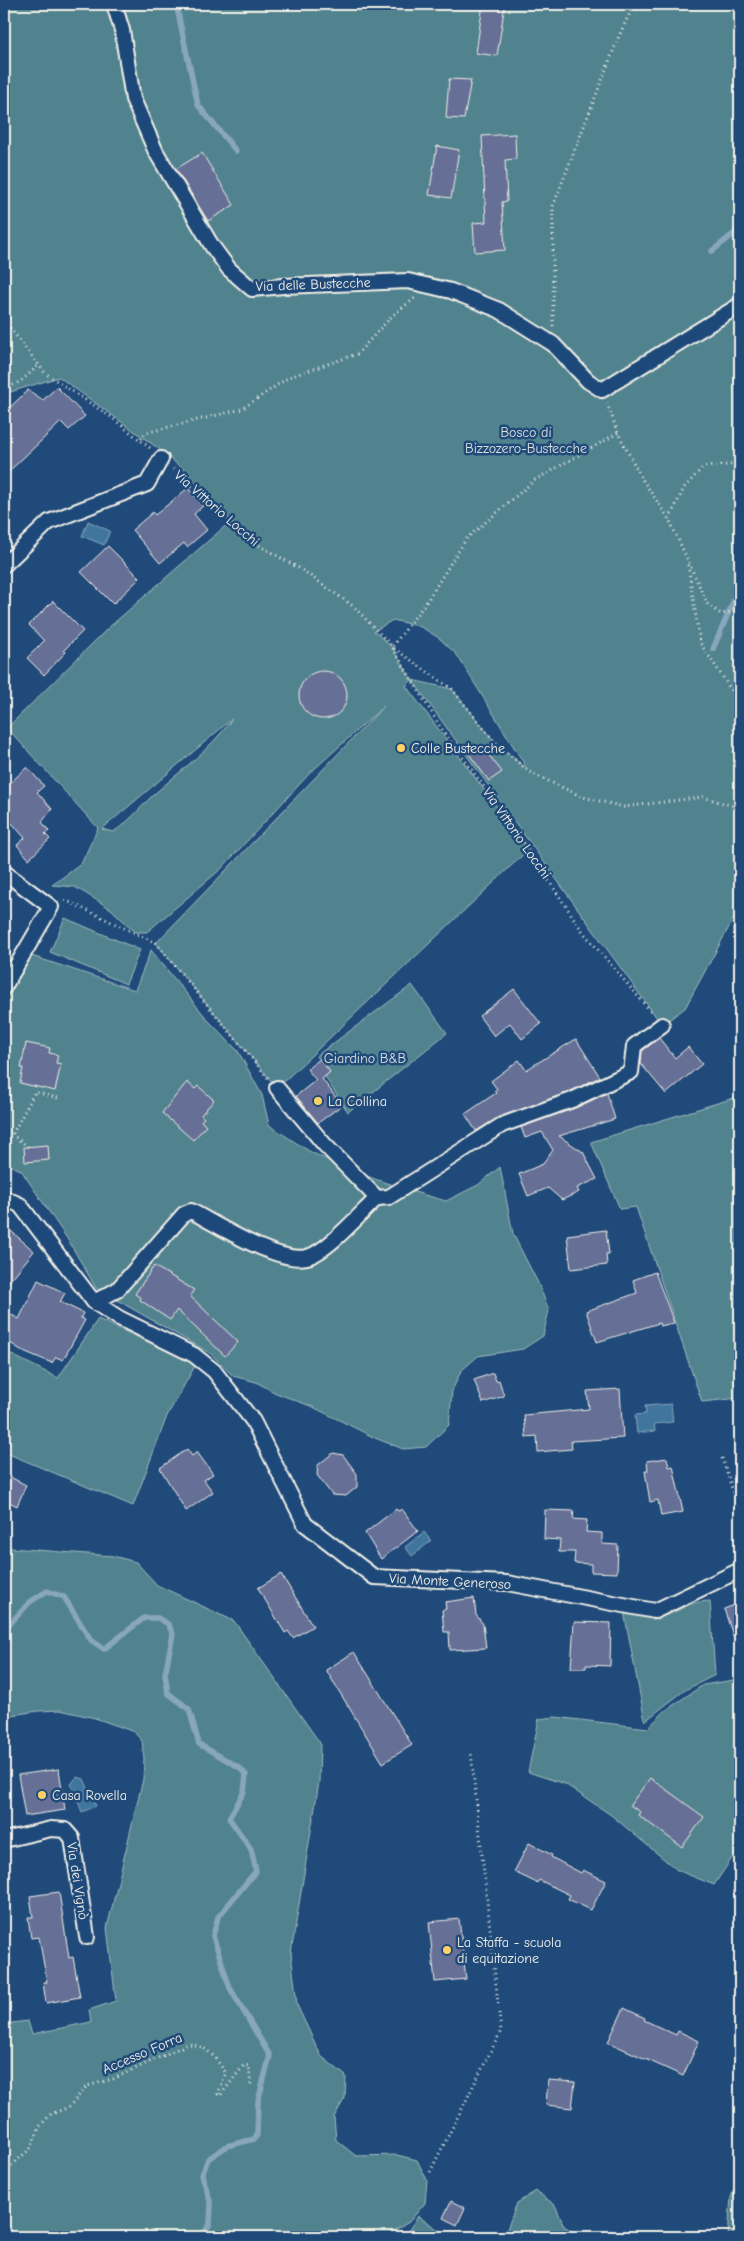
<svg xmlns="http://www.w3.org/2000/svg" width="744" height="2241" viewBox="0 0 744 2241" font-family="'Comic Neue',sans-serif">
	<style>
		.green { fill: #51838f; stroke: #a2babc; fill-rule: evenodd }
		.water { fill: #41769e; stroke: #89a7bc }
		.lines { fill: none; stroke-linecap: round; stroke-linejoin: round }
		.stream { stroke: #89a7bc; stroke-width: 5.5 }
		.building { fill: #666f97; stroke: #f4f1e8 }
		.street-casing { stroke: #f4f1e8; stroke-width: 18 }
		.path { stroke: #f4f1e8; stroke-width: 3; stroke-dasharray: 1 4; stroke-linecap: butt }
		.street { stroke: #1f4a7a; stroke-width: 14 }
		.poi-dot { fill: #ffd166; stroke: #1f4a7a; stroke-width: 2 }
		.labels { text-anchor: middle; stroke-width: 5; stroke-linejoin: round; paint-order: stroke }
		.street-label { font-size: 14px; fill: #f4f1e8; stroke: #1f4a7a }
		.park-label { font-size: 14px; fill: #dce0db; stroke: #1f4a7a }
		.poi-label { font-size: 14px; fill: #f4f1e8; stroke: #1f4a7a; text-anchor: start }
	</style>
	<rect width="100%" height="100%" fill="#1f4a7a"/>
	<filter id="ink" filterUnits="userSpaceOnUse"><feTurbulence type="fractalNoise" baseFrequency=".02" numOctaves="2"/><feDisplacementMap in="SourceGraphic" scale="10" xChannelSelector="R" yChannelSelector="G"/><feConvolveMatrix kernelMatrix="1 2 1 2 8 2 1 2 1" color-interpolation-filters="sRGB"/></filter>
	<g filter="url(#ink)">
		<g class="green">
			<path d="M4,4H740V907L685,1008L662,1025L412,680L406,686L529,849L277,1088L156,943L384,706L310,773L221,869L147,932H135L111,909L75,887L52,885L81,864L98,828L7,728L107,629L231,521L184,470L159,449L59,377L4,394ZM393,620L421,627L439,638L457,655L528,770L495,742L452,689L412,680L392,647L374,631ZM232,719C210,750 180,771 152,796C139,809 128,823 113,832L102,829Z"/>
			<path d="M65,918L140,950L126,984L50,952Z"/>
			<path d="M151,950L208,1020L238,1051L262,1095L269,1125C283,1134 297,1144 311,1152C352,1173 402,1189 446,1201L478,1185L500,1167L513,1234L538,1283L549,1310L543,1336L523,1349L478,1356L461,1371L452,1391L449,1425L426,1447L403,1449L375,1438L313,1407L276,1393L256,1382L233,1376L211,1354L96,1288L68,1240L21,1170L4,1163V1003L32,956L135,990Z"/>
			<path d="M412,985L447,1033L348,1112L325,1077L330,1072L320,1059L316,1056Z"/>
			<path d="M740,1096V1398L702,1402L636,1207L620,1209L591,1142Z"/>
			<path d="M98,1319L196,1364L167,1416L133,1506L4,1452V1351L58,1378Z"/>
			<path d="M11,1548L113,1556L136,1562L157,1585L234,1621L320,1743L319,1782L291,1953L297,2005L321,2056L346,2076L345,2098L334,2117L336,2140L356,2156L397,2155L417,2160L427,2180L425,2203L409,2222L384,2237H4V2024L28,2021L32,2034L91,2022L89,2010L116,2001L107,1928L143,1779L144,1759L142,1741L134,1732L118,1726L95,1718L60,1710L39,1711L4,1716V1549Z"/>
			<path d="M710,1601L715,1675L685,1690L645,1721L624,1612C639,1616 657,1619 672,1613C690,1605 689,1602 710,1601Z"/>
			<path d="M740,1679V1846L714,1885L677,1870L611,1815L565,1784L528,1772L539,1719L555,1717L648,1728L666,1710L703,1685Z"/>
			<path d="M740,2174V2237H728L731,2197Z"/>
			<path d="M536,2191L555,2205L564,2226L581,2237H504L517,2203Z"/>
			<path d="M418,2216L449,2237H404Z"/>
		</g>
		<g class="water">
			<path d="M88,521L110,531L104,545L82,536Z"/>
			<path d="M671,1404L673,1422L654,1424L655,1431L637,1433L635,1415L646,1414L645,1406Z"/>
			<path d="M424,1532L431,1541L412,1556L405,1547Z"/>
			<path d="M77,1777L84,1779L96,1806L82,1812L71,1784Z"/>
		</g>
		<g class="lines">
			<g class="stream">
				<path d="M176,4L198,105L236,151"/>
				<path d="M712,251L740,229"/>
				<path d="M713,649L740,586"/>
				<path d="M4,1630L30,1602L47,1591L64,1597L91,1640L104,1649L144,1618H158L168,1624L173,1634L165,1674L168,1693L189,1709L199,1744L240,1768L246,1775L244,1792L229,1818L251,1849L256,1871L218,1917L213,1936L230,1988L270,2056L258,2101L257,2135L254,2139L227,2146L208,2159L202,2175L211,2204L210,2224L201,2237"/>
			</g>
		</g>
		<g class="building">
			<path d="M483,4H505L497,56L476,53Z"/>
			<path d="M449,79L471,80L464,119L446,118Z"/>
			<path d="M515,134L516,159L505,160L507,201L502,202L505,250L475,252L473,223L486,222L482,136Z"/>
			<path d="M437,146L459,150L451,198L429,195Z"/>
			<path d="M202,153L234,205L208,221L176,169Z"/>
			<path d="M57,387L85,416L69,430L61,422L4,476V413L28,390L43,400Z"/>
			<path d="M188,488L203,506L194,514L207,530L187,547L184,543L160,563L132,530L153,512L155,515Z"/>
			<path d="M108,546L140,578L113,604L81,572Z"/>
			<path d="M53,601L83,631L64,650L66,652L44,675L27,658L44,641L29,625Z"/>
			<circle cx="323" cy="695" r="24"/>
			<path d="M482,746L502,772L489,781L469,754Z"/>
			<path d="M27,767L44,786L37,792L52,809L42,822L49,831L45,834L50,839L29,859L17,845L25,838L4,814V789Z"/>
			<path d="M514,989L541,1024L522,1039L510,1023L494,1036L479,1016Z"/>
			<path d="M659,1038L675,1058L688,1047L702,1064L666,1094L641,1064L642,1051Z"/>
			<path d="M576,1039L600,1077L569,1092L499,1117L476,1131L465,1114L496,1093L494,1091L497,1089L491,1081L519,1060L526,1070Z"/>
			<path d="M26,1043L50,1048L49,1053L58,1055L56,1063L61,1064L55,1091L20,1083L23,1068H21Z"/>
			<path d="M320,1059L330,1072L322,1079L342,1105L318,1123L296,1096L316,1080L307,1069Z"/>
			<path d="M187,1082L195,1089L198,1086L214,1100L201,1115L204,1118L201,1121L206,1126L193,1140L162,1113Z"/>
			<path d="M607,1093L615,1119L559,1136L583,1152L597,1179L577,1188L579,1192L562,1200L548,1188L528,1196L519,1174L543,1164L553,1150L542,1132L525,1138L521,1127L575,1108Z"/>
			<path d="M48,1145L49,1160L25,1162L24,1147Z"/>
			<path d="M4,1225L34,1251L4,1288Z"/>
			<path d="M606,1230L609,1254H606L607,1265L571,1269L567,1235Z"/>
			<path d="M154,1266L194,1290L190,1296L238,1342L225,1356L177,1310L170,1320L140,1300L141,1298L135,1294Z"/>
			<path d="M655,1272L674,1323L660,1326L659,1323L597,1342L586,1311L637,1293L633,1280Z"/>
			<path d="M38,1280L65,1293L60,1302L83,1313L81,1318L85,1320L63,1360L56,1357L52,1363L21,1350L4,1339V1328L10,1314L19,1319Z"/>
			<path d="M493,1373L496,1381L499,1380L504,1396L483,1403L474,1380Z"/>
			<path d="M620,1389L623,1438L571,1441L572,1449L538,1452L537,1436L526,1437L524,1415L589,1409L587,1391Z"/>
			<path d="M187,1449L192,1456L197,1452L213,1474L204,1480L213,1492L186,1511L160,1468Z"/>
			<path d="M333,1453L343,1455L357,1474V1487L346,1496L332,1495L317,1475L318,1465Z"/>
			<path d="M667,1458L669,1467L673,1466L683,1512L661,1516L658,1500L650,1502L645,1471H648L647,1461Z"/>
			<path d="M4,1474L26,1485L17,1506L4,1499Z"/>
			<path d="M396,1509L398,1511L402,1509L418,1531L381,1559L365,1533Z"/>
			<path d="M545,1510L574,1511L573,1519L587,1520L586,1532L602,1533V1544L618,1545L617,1573L591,1572V1564L574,1563L575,1552H559L560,1540L544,1539Z"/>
			<path d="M281,1574L313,1626L293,1638L288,1631L285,1633L258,1588Z"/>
			<path d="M474,1598L476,1615L483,1624L486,1648L450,1650L449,1632H444L442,1610L446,1609L445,1602Z"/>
			<path d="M740,1603V1650H738L724,1609Z"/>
			<path d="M574,1622L611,1623L610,1666L586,1665V1668H571Z"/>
			<path d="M354,1652L412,1745L383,1763L326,1670Z"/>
			<path d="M59,1769L65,1810L25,1816L18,1775Z"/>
			<path d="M650,1778L704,1817L682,1847L638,1815L640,1812L630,1805Z"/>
			<path d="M529,1843L552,1855L551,1857L581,1873L583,1870L606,1881L591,1910L568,1899L570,1895L539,1880L537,1883L514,1872Z"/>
			<path d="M59,1892L69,1958L73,1957L80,1997L46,2003L43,1982H47L39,1937L31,1938L28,1917H33L30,1896Z"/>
			<path d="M459,1919L466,1979L435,1982L429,1922Z"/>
			<path d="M624,2008L645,2018L644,2020L676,2035L678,2031L699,2041L683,2076L608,2042Z"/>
			<path d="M548,2080L575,2082L572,2108L546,2105Z"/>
			<path d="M451,2201L465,2208L457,2225L443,2218Z"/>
		</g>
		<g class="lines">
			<defs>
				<g id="street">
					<path d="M114,4L122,30L133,99L156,152L212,246L229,269L252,289L283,286L408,281L451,291L499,310L553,344L588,381L602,390L740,305"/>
					<path d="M4,565L49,522L147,484L161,459"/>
					<path d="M4,872L51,907L4,987"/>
					<path d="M277,1088L324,1144L377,1198L389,1197L502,1125L572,1100L631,1072L634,1046L662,1025"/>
					<path d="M4,1198L20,1205L94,1302L119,1318L194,1355L214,1371L253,1421L305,1524L374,1577L507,1583L655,1611L740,1570"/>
					<path d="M94,1302L117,1290L184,1214L191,1211C218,1225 279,1264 307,1257C327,1252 361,1213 377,1198"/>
					<path d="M4,1840L51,1829L65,1830L72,1838L87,1937"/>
				</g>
			</defs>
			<use href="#street" class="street-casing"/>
			<g class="path">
				<path d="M4,320L45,373L111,417L150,448"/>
				<path d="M553,326V206L619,36L634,4"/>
				<path d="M4,390L21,381L39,365"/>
				<path d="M607,403L618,433L642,479L669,519L708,605L721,614L732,612L740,604"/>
				<path d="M618,433L535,480L466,539L427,601L392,647L452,689L495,742L529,772L583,797L624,807L703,797L740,808"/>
				<path d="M141,439L145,433L242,409L289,377L357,354L393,315L415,298"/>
				<path d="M173,469L250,540L302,570L353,606L391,645L441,728L507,818L583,932L652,1013"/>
				<path d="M669,519L684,488L703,467L740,464"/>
				<path d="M688,565L700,643L740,703"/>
				<path d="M65,900L156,943L268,1078"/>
				<path d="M28,1147L14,1136L13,1133L35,1092L58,1098"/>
				<path d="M722,1458L740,1512"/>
				<path d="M4,2172L31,2148L40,2126L51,2114L69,2107L87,2086L113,2079L188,2044C208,2045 215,2058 226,2073L218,2094L220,2096L244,2065L249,2066L251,2086"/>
				<path d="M430,2172L501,2031L471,1752"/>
			</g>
			<use href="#street" class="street"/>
		</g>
	</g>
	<g class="poi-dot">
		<circle cx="401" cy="748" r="5"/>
		<circle cx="318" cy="1101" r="5"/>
		<circle cx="42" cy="1795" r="5"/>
		<circle cx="447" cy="1950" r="5"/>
	</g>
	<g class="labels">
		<g class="street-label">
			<text transform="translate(313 284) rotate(-2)" y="5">Via delle Bustecche</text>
			<text transform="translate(217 508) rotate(41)" y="5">Via Vittorio Locchi</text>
			<text transform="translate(517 833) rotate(55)" y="5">Via Vittorio Locchi</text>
			<text transform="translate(450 1581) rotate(3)" y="5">Via Monte Generoso</text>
			<text transform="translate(78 1881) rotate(81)" y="5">Via dei Vignò</text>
			<text transform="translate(142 2053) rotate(-23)" y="5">Accesso Forra</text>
		</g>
		<g class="park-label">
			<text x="526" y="437">Bosco di<tspan x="526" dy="16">Bizzozero-Bustecche</tspan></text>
			<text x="365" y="1063">Giardino B&amp;B</text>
		</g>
		<g class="poi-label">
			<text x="411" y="753">Colle Bustecche</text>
			<text x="328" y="1106">La Collina</text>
			<text x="52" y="1800">Casa Rovella</text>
			<text x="457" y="1947">La Staffa - scuola<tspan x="457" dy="16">di equitazione</tspan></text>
		</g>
	</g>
	<rect width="744" height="2241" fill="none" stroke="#1f4a7a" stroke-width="20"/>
	<rect x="10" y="10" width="724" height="2221" fill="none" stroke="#f4f1e8" stroke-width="2" filter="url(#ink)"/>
</svg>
